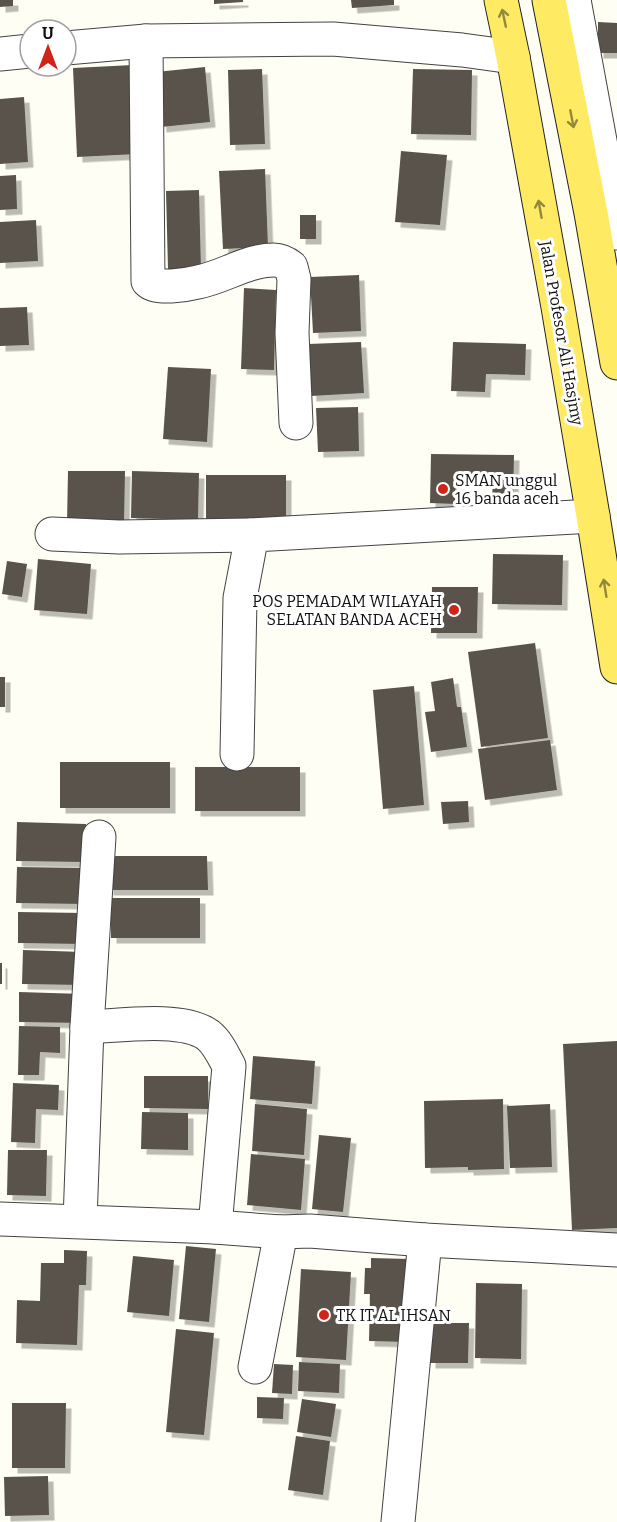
<svg xmlns="http://www.w3.org/2000/svg" width="617" height="1522" viewBox="0 0 617 1522" font-family="Bitter,serif">
	<style>
		.building { fill: #5a534b; filter: url(#shadow) }
		.lines { fill: none; stroke-linecap: round; stroke-linejoin: round }
		.minor-casing { stroke: #434343; stroke-width: 35 }
		.major-casing { stroke: #212121; stroke-width: 35 }
		.minor { stroke: #fff; stroke-width: 33 }
		.major { stroke: #ffea64; stroke-width: 33 }
		.oneway { stroke: #93883e }
		.poi-dot { fill: #d02419; stroke: #fff; stroke-width: 2 }
		.labels { text-anchor: middle; stroke-width: 6; stroke-linejoin: round; paint-order: stroke }
		.street-label { font-size: 16px; fill: #101010; stroke: #fff }
		.poi-label { font-size: 16px; fill: #101010; stroke: #fff; text-anchor: start }
	</style>
	<defs>
		<filter id="shadow"><feDropShadow dx="5.5" dy="5.5" stdDeviation="0" flood-color="#0004"/></filter>
	</defs>
	<rect width="100%" height="100%" fill="#fffef4"/>
	<g class="building">
		<path d="M0,0H13V6L0,7Z"/>
		<path d="M214,0H243V2L214,4Z"/>
		<path d="M351,0H394V5L352,8Z"/>
		<path d="M598,22L617,23V53H598Z"/>
		<path d="M133,65L137,154L77,157L73,68Z"/>
		<path d="M205,67L210,122L161,127L156,72Z"/>
		<path d="M262,69L265,144L230,145L228,70Z"/>
		<path d="M413,69L472,70L471,135L411,134Z"/>
		<path d="M24,97L28,162L0,164V99Z"/>
		<path d="M401,151L447,155L440,225L395,222Z"/>
		<path d="M265,169L268,247L223,249L219,171Z"/>
		<path d="M16,175L17,209L0,210V176Z"/>
		<path d="M199,190L201,269H168L166,191Z"/>
		<rect x="300" y="215" width="16" height="24"/>
		<path d="M36,220L38,261L0,263V222Z"/>
		<path d="M359,275L361,331L313,333L310,277Z"/>
		<path d="M244,288L276,290L274,370L241,369Z"/>
		<path d="M27,307L29,345L0,346V308Z"/>
		<path d="M361,342L364,393L311,396L308,344Z"/>
		<path d="M453,342L526,344L525,375L486,374L485,392L451,391Z"/>
		<path d="M168,367L211,369L207,442L163,439Z"/>
		<path d="M358,407L359,451L318,452L316,408Z"/>
		<path d="M431,454L514,455L513,501L492,500L493,478H456L455,504L430,503Z"/>
		<path d="M68,471H125L124,525L67,524Z"/>
		<path d="M132,471L199,473L198,520L131,518Z"/>
		<rect x="206" y="475" width="80" height="45"/>
		<path d="M493,554L563,555L562,605L492,604Z"/>
		<path d="M38,559L91,564L87,614L34,610Z"/>
		<path d="M7,561L27,564L22,597L2,594Z"/>
		<path d="M432,587H478L477,633H431Z"/>
		<path d="M535,643L548,738L481,747L468,652Z"/>
		<rect x="0" y="677" width="5" height="30"/>
		<path d="M453,678L457,707H461L467,747L431,752L425,712L435,711L431,682Z"/>
		<path d="M414,686L424,805L383,809L373,690Z"/>
		<path d="M550,740L557,790L485,800L478,749Z"/>
		<rect x="60" y="762" width="110" height="46"/>
		<rect x="195" y="767" width="105" height="44"/>
		<path d="M468,801L469,822L443,824L441,802Z"/>
		<path d="M17,822L86,824L85,862L16,861Z"/>
		<path d="M108,856H207L208,890H108Z"/>
		<path d="M17,867L85,868V904L16,903Z"/>
		<rect x="111" y="898" width="89" height="40"/>
		<path d="M18,912L83,913V944L18,943Z"/>
		<path d="M23,950L83,952L82,985L22,984Z"/>
		<rect x="0" y="963" width="2" height="21"/>
		<path d="M19,992L83,994V1023L19,1022Z"/>
		<path d="M19,1026L60,1027V1053L40,1052L39,1075H18Z"/>
		<path d="M617,1041V1228L572,1230L563,1044Z"/>
		<path d="M253,1056L315,1061L312,1104L250,1099Z"/>
		<path d="M144,1076H208V1109L144,1108Z"/>
		<path d="M13,1083L59,1085L58,1110L36,1109L35,1143L11,1142Z"/>
		<path d="M503,1099L504,1169L468,1170V1167L425,1168L424,1101Z"/>
		<path d="M255,1104L307,1109L304,1155L252,1151Z"/>
		<path d="M550,1104L552,1167L510,1168L507,1106Z"/>
		<path d="M142,1112L188,1113V1150L141,1149Z"/>
		<path d="M319,1135L351,1138L343,1212L312,1209Z"/>
		<path d="M8,1150H47L46,1196L7,1195Z"/>
		<path d="M251,1154L305,1159L301,1210L247,1205Z"/>
		<path d="M186,1246L216,1249L209,1322L179,1319Z"/>
		<path d="M64,1250L87,1251L86,1285H79L77,1345L16,1343L17,1300L40,1301L41,1263H64Z"/>
		<path d="M133,1256L174,1260L169,1316L127,1312Z"/>
		<path d="M371,1258L410,1259L407,1342L369,1341L370,1294H364L365,1268H371Z"/>
		<path d="M301,1269L351,1272L346,1360L296,1357Z"/>
		<path d="M476,1283L522,1284L521,1359L475,1358Z"/>
		<path d="M431,1323H469L468,1363H430Z"/>
		<path d="M176,1329L214,1333L204,1435L166,1432Z"/>
		<path d="M299,1362L340,1364L339,1393L298,1391Z"/>
		<path d="M274,1364L293,1365L292,1394L272,1393Z"/>
		<path d="M257,1397L284,1398L283,1419L257,1418Z"/>
		<path d="M302,1399L336,1404L331,1437L297,1432Z"/>
		<path d="M12,1403H66L65,1468H12Z"/>
		<path d="M296,1436L330,1441L323,1495L288,1490Z"/>
		<path d="M48,1476L49,1515L5,1516L4,1477Z"/>
	</g>
	<g class="lines">
		<defs>
			<g id="minor">
				<path d="M574,0L617,233"/>
				<path d="M146,41L148,281C156,290 186,285 198,282C224,277 247,260 274,260C281,260 286,263 291,267L294,279L292,333L296,423"/>
				<path d="M66,48L146,41L333,39L462,50L513,57"/>
				<path d="M0,54L30,51"/>
				<path d="M52,534L119,537L252,535"/>
				<path d="M237,754L240,598L252,535L593,516"/>
				<path d="M87,1027C118,1026 182,1016 208,1035C218,1043 223,1055 229,1066L215,1227"/>
				<path d="M0,1219L215,1227L281,1232L310,1231L425,1240L617,1250"/>
				<path d="M80,1221L87,1027L99,837"/>
				<path d="M255,1367L281,1232"/>
				<path d="M398,1522L425,1240"/>
			</g>
			<g id="major">
				<path d="M501,0L513,57L558,307L593,516L617,667"/>
				<path d="M549,0L591,213L617,363"/>
			</g>
		</defs>
		<use href="#minor" class="minor-casing"/>
		<use href="#major" class="major-casing"/>
		<use href="#minor" class="minor"/>
		<use href="#major" class="major"/>
	</g>
	<defs><path id="oneway-shaft" d="M-6 0H5M1.5-3L5.5 0L1.5 3" fill="none" stroke-width="1.6" stroke-linecap="round" stroke-linejoin="round" transform="scale(1.5)"/></defs>
	<g class="oneway">
		<use href="#oneway-shaft" transform="translate(504 18) rotate(-102)"/>
		<use href="#oneway-shaft" transform="translate(572 119) rotate(79)"/>
		<use href="#oneway-shaft" transform="translate(540 209) rotate(-100)"/>
		<use href="#oneway-shaft" transform="translate(605 588) rotate(-99)"/>
	</g>
	<g class="poi-dot">
		<circle cx="443" cy="489" r="6"/>
		<circle cx="454" cy="610" r="6"/>
		<circle cx="324" cy="1315" r="6"/>
	</g>
	<g class="labels">
		<g class="street-label">
			<text transform="translate(562 333) rotate(80)" y="6">Jalan Profesor Ali Hasjmy</text>
		</g>
		<g class="poi-label">
			<text x="455" y="486">SMAN unggul<tspan x="455" dy="18">16 banda aceh</tspan></text>
			<text x="442" y="607" text-anchor="end">POS PEMADAM WILAYAH<tspan x="442" dy="18">SELATAN BANDA ACEH</tspan></text>
			<text x="336" y="1321">TK IT AL IHSAN</text>
		</g>
	</g>
	<g transform="translate(48 48)"><circle r="28" fill="#ffffff" stroke="#9f9f9f" stroke-width="1.5"/>
	<path d="M0-4.5L10 22L0 15L-10 22Z" fill="#d02419"/>
	<text y="-9" font-size="16" font-weight="bold" text-anchor="middle" fill="#101010">U</text>
	</g>
</svg>
